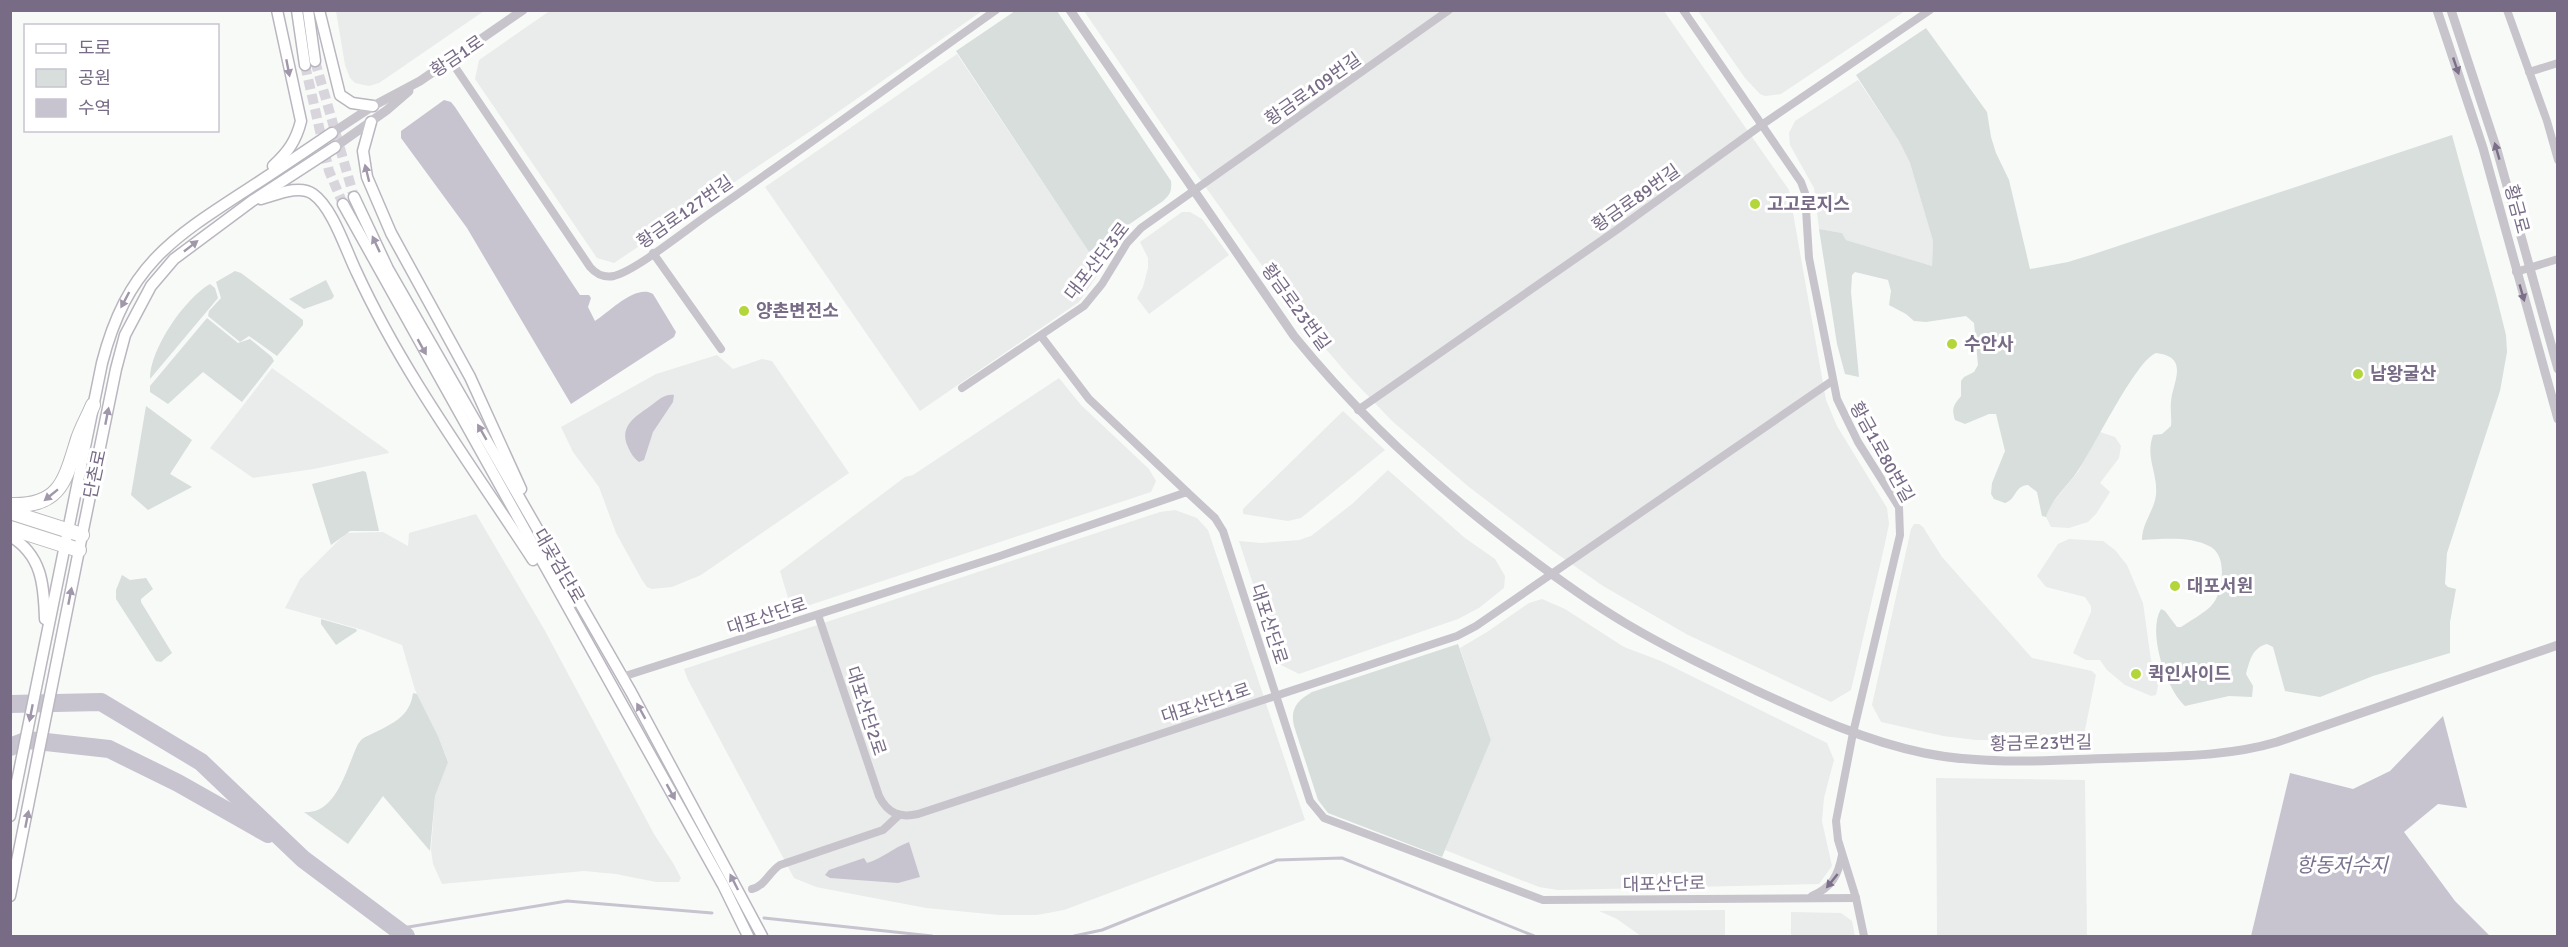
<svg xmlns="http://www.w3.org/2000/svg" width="2568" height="947" viewBox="0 0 2568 947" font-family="Signika,'Noto Sans KR',sans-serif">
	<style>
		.built { fill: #eaebeb }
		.green { fill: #d7dedc }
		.water { fill: #c7c4d0 }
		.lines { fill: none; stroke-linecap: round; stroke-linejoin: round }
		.stream { stroke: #c7c4d0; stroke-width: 3 }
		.river { stroke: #c7c4d0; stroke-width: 18 }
		.secondary-tunnel { stroke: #d8d6dc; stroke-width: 10; stroke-dasharray: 10 5; stroke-linecap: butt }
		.secondary-casing { stroke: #bab6bf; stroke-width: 13 }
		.motorway-casing { stroke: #bab7bd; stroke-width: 16 }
		.minor { stroke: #c7c4cb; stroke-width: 8 }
		.tertiary { stroke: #c7c4cb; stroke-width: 9 }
		.secondary { stroke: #fff; stroke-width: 10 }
		.motorway { stroke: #fff; stroke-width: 14 }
		.oneway { fill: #7b6f89 }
		.oneway2 { fill: #a097aa }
		.poi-dot { fill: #b3d63b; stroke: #fff; stroke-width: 2 }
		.labels { text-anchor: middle; stroke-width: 6; stroke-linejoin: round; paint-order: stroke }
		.street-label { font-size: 18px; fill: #776b86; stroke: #fff }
		.poi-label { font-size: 18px; font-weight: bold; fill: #776b86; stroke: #fff; text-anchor: start }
		.water-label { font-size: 20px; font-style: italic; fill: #79728f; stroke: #fff }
	</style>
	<rect width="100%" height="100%" fill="#f8faf8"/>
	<g class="built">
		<path d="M551,10H982V11L818,126L614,263L597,258L475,79L479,60Z"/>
		<path d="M336,11V10L484,11L379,83L369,86L355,83L350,78L345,65Z"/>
		<path d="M1084,11H1664L1789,190L1826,400L1837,426L1887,508L1889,524L1884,548L1851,690L1831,702L1688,635L1648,612L1603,586L1553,551L1469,487L1392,421L1349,376L1301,320L1189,164Z"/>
		<path d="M1698,11H1905L1781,94L1765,96L1760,94L1745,78Z"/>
		<path d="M957,54L1101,270L1079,302L920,411L765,187Z"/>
		<path d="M1858,80L1899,141L1910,163L1933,241L1932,266L1846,240L1842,233L1819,229L1814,188L1790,145L1789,133L1795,121Z"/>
		<path d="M1182,212H1190L1202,219L1229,255L1149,314L1137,298L1143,287L1148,268V258L1140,242Z"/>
		<path d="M717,355L733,369L762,359L772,361L849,473L701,575L672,587L652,589L647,587L642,580L616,533L599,487L573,452L561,427L656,374Z"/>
		<path d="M272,368L388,451L389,453L314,469L253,478L210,448Z"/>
		<path d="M1059,378L1081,405L1149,469L1156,481L1151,492L792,611L780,571L905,477L913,475Z"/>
		<path d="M1343,411L1385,450L1301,518L1288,521L1243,514V509L1250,502Z"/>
		<path d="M2100,432L2115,437L2121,446L2119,458L2100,483L2110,492L2096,514L2088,522L2069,528L2051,527L2046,517L2049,507L2078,472Z"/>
		<path d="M1388,470L1465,538L1495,559L1505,576L1504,588L1479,608L1458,619L1299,674L1279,664L1239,541L1261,543L1299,540L1311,536L1352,504Z"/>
		<path d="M1175,510L1197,518L1208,530L1305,820L1064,910L1037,915H999L926,908L816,887L794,878L688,680L684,669L1160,512Z"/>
		<path d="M476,514L544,629L654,834L673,863L681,878L679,882H656L616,874L584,871L442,884L433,864L431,850L435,796L448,761L438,736L415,690L402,645L363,630L285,608L300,579L346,533L383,532L408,546L409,533Z"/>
		<path d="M1914,524H1919L1923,527L1942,557L2032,658L2092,671L2096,675L2083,740H1976L1943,736L1881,722L1872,705L1911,529Z"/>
		<path d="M2069,539L2103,541L2115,550L2127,565L2143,603L2151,660L2158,686L2156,695L2151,696L2125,685L2107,670L2100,660H2086L2073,653L2091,612V606L2085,597L2046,587L2037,576L2058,544Z"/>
		<path d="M1542,599L1565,609L1624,647L1661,661L1827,743L1834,760L1824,798L1822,821L1832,866L1819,884L1558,890L1539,887L1445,850L1491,740L1460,648L1487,632L1529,603Z"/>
		<path d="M1936,778L2085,780L2087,936H1937Z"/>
		<path d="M1725,910V936H1641L1617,919L1599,911Z"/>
		<path d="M1791,912L1841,913L1852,921L1855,936H1791Z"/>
	</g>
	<g class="green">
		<path d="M1015,11H1057L1171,181C1172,191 1170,195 1163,201L1089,252L956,51Z"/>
		<path d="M1926,28L1987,112L1991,137L1996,153L2009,180L2030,269L2068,262L2094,254L2452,135L2496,295L2506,335L2507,352L2500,391L2447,553L2445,584L2448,587L2456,589L2450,622V653L2373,676L2320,697L2285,691L2273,647L2267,644C2252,648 2250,660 2246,674L2253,686L2252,697L2229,696L2185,706C2166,689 2147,632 2161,609L2165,611L2177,627H2181C2190,621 2203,614 2211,606C2223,594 2228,557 2211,547C2191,536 2164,539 2142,540C2142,523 2154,511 2156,495C2158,472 2145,459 2153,435L2162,434L2171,426C2172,418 2170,410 2171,402C2172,383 2191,357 2156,353C2135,361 2093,450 2077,472C2066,488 2052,498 2046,517L2042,516L2037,492L2028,485C2015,485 2016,500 2005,503L1994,499L1991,494L1992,483L2005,451L1996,414H1989L1965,424L1955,420C1951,408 1954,405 1961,396V381L1964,377L1974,372L1978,365L1974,323L1966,316L1926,322L1914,321L1906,314L1889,305L1891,291L1888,280L1855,272L1852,275L1851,292L1859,377L1845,374L1837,344L1819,229L1842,233L1846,240L1932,266L1933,241L1910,163L1899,141L1856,75Z"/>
		<path d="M235,271L241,273L303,320V325L277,356L249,336L240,342L208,316L209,311L221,298L216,282Z"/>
		<path d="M326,280L334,296L332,299L304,309L289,299Z"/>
		<path d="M210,284L215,288L218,298L150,379C149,350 185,298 210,284Z"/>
		<path d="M207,318L238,343L250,339L272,357L274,361L242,402L203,372L168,404L150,392V386Z"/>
		<path d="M146,406L192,440L170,474L192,487L148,510L131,495Z"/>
		<path d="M363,471L366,472L379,531H350L331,545L312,484Z"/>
		<path d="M122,575L130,580L146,578L153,589L141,599V602L172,653L161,662L156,661L116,599V590Z"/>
		<path d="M321,619L356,629L357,631L336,645L321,624Z"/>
		<path d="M1458,644L1491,740L1442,857L1328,813L1318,800L1294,726C1290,708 1297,701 1312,692Z"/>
		<path d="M413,693L417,694L438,736L448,762L435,796L430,851L383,796L348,844L304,812C337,815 347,766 358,744L362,739C383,727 410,721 413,693Z"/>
	</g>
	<g class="water">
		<path d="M444,100L451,102L455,107L580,295H589L591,298L588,307L595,321C610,312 635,284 653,294L676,332L674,337L571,404L467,228L401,138V131Z"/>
		<path d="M674,395L673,402L653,432L644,460L639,462C634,458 631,454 628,447C618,425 637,416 653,404C660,399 665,394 674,395Z"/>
		<path d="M2443,716L2467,808L2438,804L2404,832L2455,901L2490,936H2251L2290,773L2353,789L2390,771Z"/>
		<path d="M909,842L920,877L898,883L830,878L825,875L829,870L864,858L867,863C883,858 893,848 909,842Z"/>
	</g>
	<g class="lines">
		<g class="stream">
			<path d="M764,918L932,936"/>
			<path d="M396,929L567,901L712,913"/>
			<path d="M1074,936L1102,930L1277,860L1342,858L1534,936"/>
		</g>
		<g class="river">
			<path d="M10,704L101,702L201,762L303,859L406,936"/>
			<path d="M10,747L28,740L109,749L178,783L268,834"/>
		</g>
		<g class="secondary-tunnel">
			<path d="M315,61L354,197"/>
			<path d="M305,65L329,171L343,204"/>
		</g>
		<defs>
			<g id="secondary">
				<path d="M297,10L305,65"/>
				<path d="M308,10L315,61"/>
				<path d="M319,10L340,95L352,103L373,106"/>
				<path d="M371,122L363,151L367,177L391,233L470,377L521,489"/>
				<path d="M273,166C288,152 296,141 301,121L277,10"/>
				<path d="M354,197L388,269L631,692L762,936"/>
				<path d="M261,199C276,195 299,184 313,194C333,208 346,251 357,273C404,375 472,466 533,560"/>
				<path d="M343,204L723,885L748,936"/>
				<path d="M10,536C42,555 44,585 45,619"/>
				<path d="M10,816L102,363C127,267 169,240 248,189C276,171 304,152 332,133"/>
				<path d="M10,896L82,535L116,369L125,335L151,286L174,259L252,201L335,147"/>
			</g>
			<g id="motorway">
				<path d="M10,505C61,507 65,480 78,439C82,427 88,417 93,405"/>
				<path d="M10,512L82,535"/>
				<path d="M10,528L79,550"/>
			</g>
		</defs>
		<use href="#secondary" class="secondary-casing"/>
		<use href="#motorway" class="motorway-casing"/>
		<g class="minor">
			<path d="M1683,10L1801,182L1805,193L1809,258L1837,399L1858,442L1899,507L1900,535L1853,733L1836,821L1838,840L1856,898L1864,936"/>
			<path d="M2507,10L2547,121L2558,160"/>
			<path d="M451,61L590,267C596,274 604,278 614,276C637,270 687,229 709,214C806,147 900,78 996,10"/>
			<path d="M2529,72L2558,63"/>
			<path d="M653,253L721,349"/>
			<path d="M2516,272L2558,259"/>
			<path d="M1041,336L1089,399L1187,492"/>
			<path d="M962,388L1084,306L1102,284L1127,243L1141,228L1449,10"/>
			<path d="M1358,410L1618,229L1763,124L1930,10"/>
			<path d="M818,615L879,796C888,814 900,818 918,814L1457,636L1476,626L1832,381"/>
			<path d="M622,677L1000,556L1187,492L1215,518L1223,531L1310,801L1324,818L1543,900L1856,898"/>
			<path d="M752,889C765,886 769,872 780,865L883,830L899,815"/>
			<path d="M1812,896C1832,887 1838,876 1842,855"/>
		</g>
		<g class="tertiary">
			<path d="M1070,10L1294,336C1355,411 1424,476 1500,535C1541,567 1581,597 1625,623C1667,648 1711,669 1755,690C1809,715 1865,741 1924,753C1989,766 2055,760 2120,758C2173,756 2226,757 2277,742L2558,645"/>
			<path d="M2437,10L2483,148L2558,419"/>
			<path d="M2451,10L2497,150L2558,369"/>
			<path d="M332,133L373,106L420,81L523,10"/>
			<path d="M335,147L387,110L409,91"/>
		</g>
		<use href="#secondary" class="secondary"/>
		<use href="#motorway" class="motorway"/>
	</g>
	<defs><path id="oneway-solid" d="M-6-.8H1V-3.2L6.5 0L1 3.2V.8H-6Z" transform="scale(1.5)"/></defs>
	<g class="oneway">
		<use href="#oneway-solid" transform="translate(2456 66) rotate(71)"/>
		<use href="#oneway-solid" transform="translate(2497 151) rotate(-106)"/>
		<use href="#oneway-solid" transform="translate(2522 293) rotate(74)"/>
		<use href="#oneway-solid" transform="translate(1832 881) rotate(129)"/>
	</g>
	<g class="oneway2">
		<use href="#oneway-solid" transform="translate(288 68) rotate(79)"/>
		<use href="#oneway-solid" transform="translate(367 173) rotate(-104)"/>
		<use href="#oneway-solid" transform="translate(376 244) rotate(-115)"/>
		<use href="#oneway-solid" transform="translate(191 246) rotate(-38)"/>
		<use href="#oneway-solid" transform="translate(125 300) rotate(118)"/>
		<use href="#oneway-solid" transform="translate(422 347) rotate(61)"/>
		<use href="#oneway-solid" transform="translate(107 416) rotate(-79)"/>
		<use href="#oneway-solid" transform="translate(482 432) rotate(-120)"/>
		<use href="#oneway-solid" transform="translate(51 495) rotate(141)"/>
		<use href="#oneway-solid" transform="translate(70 596) rotate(-79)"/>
		<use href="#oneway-solid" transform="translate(641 711) rotate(-119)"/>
		<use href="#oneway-solid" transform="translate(31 713) rotate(101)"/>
		<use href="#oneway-solid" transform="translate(671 792) rotate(61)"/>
		<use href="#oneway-solid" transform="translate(27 819) rotate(-79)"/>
		<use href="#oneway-solid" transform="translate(734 882) rotate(-117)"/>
	</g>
	<g class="poi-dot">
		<circle cx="1755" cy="204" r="6"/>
		<circle cx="744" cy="311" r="6"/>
		<circle cx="1952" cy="344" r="6"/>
		<circle cx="2358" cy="374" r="6"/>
		<circle cx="2175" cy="586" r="6"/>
		<circle cx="2136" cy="674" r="6"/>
	</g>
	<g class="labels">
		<g class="street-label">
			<text transform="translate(457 56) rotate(-34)" y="6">황금1로</text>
			<text transform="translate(1313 89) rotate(-35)" y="6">황금로109번길</text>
			<text transform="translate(1636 198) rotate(-35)" y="6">황금로89번길</text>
			<text transform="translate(2517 209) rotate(75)" y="6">황금로</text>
			<text transform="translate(685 212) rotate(-35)" y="6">황금로127번길</text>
			<text transform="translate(1097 261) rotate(-52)" y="6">대포산단3로</text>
			<text transform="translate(1296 307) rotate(54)" y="6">황금로23번길</text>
			<text transform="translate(1882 452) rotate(61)" y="6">황금1로80번길</text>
			<text transform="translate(95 474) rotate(-78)" y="6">단촌로</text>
			<text transform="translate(559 566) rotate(60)" y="6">대곶검단로</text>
			<text transform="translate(767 616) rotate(-18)" y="6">대포산단로</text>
			<text transform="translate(1269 624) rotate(72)" y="6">대포산단로</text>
			<text transform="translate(1206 703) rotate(-18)" y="6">대포산단1로</text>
			<text transform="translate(866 711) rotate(72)" y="6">대포산단2로</text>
			<text transform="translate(2041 743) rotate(-1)" y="6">황금로23번길</text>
			<text transform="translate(1664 884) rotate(-1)" y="6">대포산단로</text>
		</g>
		<g class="poi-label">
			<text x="1767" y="210">고고로지스</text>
			<text x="756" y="317">양촌변전소</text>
			<text x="1964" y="350">수안사</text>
			<text x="2370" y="380">남왕굴산</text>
			<text x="2187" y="592">대포서원</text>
			<text x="2148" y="680">퀵인사이드</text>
		</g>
		<g class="water-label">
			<text x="2342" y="872">항동저수지</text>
		</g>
	</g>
	<rect width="2568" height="947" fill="none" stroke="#776b86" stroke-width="24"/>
	<rect x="24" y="24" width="195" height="108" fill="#ffffff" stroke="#c9c4cf" stroke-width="1.5"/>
	<rect x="36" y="44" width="30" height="9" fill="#ffffff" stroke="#c9c4cf" stroke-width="1.5"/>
	<text x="78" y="54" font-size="18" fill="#776b86">도로</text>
	<rect x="36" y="69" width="30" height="18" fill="#d7dedc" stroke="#c9c4cf" stroke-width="1.5"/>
	<text x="78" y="84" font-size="18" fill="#776b86">공원</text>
	<rect x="36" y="99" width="30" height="18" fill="#c7c4d0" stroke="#c9c4cf" stroke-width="1.5"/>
	<text x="78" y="114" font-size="18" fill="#776b86">수역</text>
</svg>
